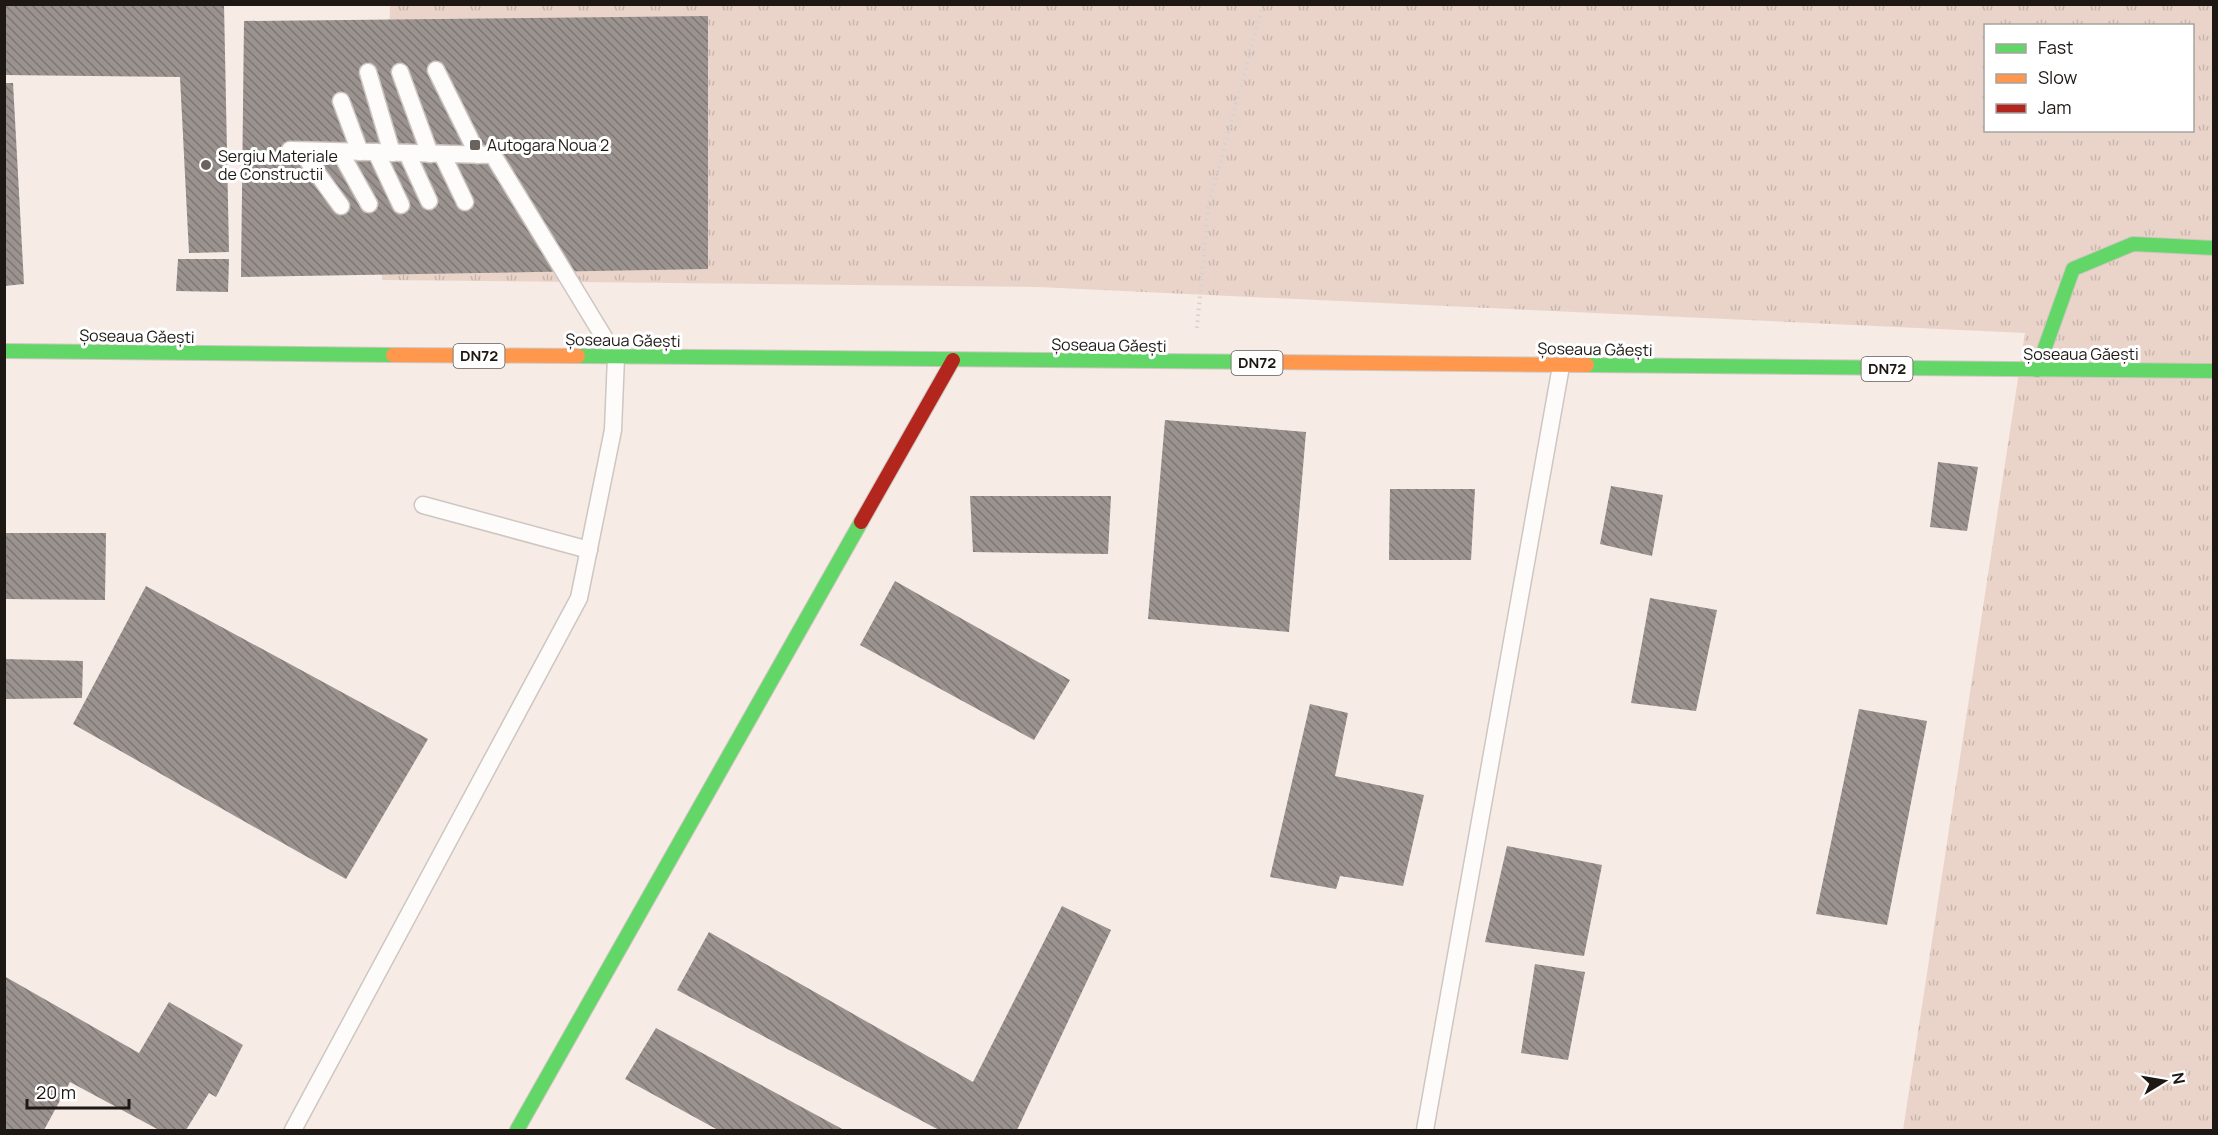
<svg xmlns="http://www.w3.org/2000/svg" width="2218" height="1135" viewBox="0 0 2218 1135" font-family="Manrope,sans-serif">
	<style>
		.grass { fill: url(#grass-tufts); fill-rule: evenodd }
		.building { fill: url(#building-back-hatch) }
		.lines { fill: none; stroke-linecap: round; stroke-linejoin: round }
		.lane-casing { stroke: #cec6c1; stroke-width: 19 }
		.fast-casing { stroke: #cec6c1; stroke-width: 16 }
		.slow-casing { stroke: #cec6c1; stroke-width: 16 }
		.jam-casing { stroke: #cec6c1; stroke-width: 16 }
		.path { stroke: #d5d2d1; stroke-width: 4; stroke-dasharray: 1.5 4.5; stroke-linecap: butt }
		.lane { stroke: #fefcfb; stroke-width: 16 }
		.fast { stroke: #63d668; stroke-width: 14 }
		.slow { stroke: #ff974d; stroke-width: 14 }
		.jam { stroke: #b3261e; stroke-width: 14 }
		.poi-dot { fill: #6a625d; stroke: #fff; stroke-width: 2 }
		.labels { text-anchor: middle; stroke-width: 6; stroke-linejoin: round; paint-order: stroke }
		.shield { fill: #fff; stroke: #625d5a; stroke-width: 1.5 }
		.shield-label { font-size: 15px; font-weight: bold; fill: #1e1814 }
		.poi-label { font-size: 16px; fill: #1e1814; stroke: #fff; text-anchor: start }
		.street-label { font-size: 16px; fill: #1e1814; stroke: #fff }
	</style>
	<defs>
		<pattern id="grass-tufts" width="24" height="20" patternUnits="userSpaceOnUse" patternTransform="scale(1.5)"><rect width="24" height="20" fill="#ead4ca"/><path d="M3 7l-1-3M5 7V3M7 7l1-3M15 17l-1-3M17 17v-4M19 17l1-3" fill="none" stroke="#c8b5ad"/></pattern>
		<pattern id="building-back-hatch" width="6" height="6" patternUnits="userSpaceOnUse" patternTransform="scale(1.5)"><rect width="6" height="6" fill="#9b938f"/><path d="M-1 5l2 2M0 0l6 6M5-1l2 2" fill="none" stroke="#7e7774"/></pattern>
	</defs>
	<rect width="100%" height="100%" fill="#f6ebe5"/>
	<path class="grass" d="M390,5H2213V1130H1903L2025,333L1038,287L382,280ZM1986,26H2192V130H1986Z"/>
	<g class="building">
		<path d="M224,4L229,252L189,253L180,77L4,75V5Z"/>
		<path d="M708,16V269L241,277L244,21Z"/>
		<path d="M4,83H13L24,284L4,286Z"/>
		<path d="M178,259H229L228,292L176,291Z"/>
		<path d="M1165,420L1306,432L1289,632L1148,619Z"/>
		<path d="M1938,462L1978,467L1967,531L1930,527Z"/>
		<path d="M1611,486L1663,495L1652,556L1600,544Z"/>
		<path d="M1390,489H1475L1471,560H1389Z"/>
		<path d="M970,496H1111L1108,554L973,552Z"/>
		<path d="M4,533H106L105,600L4,599Z"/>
		<path d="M895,581L1070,680L1034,740L860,645Z"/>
		<path d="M146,586L428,739L346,879L73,724Z"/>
		<path d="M1650,598L1717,610L1696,711L1631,703Z"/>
		<path d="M4,659L83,661L82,698L4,699Z"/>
		<path d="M1310,704L1348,713L1335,776L1424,795L1403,886L1340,876L1336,889L1270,877Z"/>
		<path d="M1859,709L1927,721L1887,925L1816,914Z"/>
		<path d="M1507,846L1602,865L1584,956L1485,942Z"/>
		<path d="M1062,906L1111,930L1017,1130H939L677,990L709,932L973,1082Z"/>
		<path d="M1535,964L1585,972L1568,1060L1521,1053Z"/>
		<path d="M4,976L139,1053L169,1002L243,1045L216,1097L209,1093L186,1130H159L70,1082L44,1130H4Z"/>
		<path d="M656,1028L844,1130H718L625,1079Z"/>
	</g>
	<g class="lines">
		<defs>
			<g id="lane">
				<path d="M436,70L478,155"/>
				<path d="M368,72L392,153"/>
				<path d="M400,72L430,154"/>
				<path d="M341,101L360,152"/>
				<path d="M290,150L493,155L616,357L613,430L579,598L293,1130"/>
				<path d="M301,151L341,206"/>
				<path d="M340,152L369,204"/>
				<path d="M376,152L401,205"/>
				<path d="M407,153L429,201"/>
				<path d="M442,154L465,202"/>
				<path d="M423,505L589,550"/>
				<path d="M1425,1130L1561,366"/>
			</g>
			<g id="fast">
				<path d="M4,351L393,355"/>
				<path d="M578,356L1269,362"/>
				<path d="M1587,365L2214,371"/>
				<path d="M2037,370L2073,269L2133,244L2214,248"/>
				<path d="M517,1130L861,522"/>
			</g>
			<g id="slow">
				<path d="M393,355L578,356"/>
				<path d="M1269,362L1587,365"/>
			</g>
			<path id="jam" d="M861,522L953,360"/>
		</defs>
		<use href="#lane" class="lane-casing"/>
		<use href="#fast" class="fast-casing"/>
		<use href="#slow" class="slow-casing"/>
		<use href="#jam" class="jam-casing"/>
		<path class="path" d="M1197,328L1208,208L1263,4"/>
		<use href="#lane" class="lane"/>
		<use href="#fast" class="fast"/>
		<use href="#slow" class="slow"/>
		<use href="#jam" class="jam"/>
	</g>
	<g class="poi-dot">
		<rect x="469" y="139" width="12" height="12" rx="3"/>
		<circle cx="206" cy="165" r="6"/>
	</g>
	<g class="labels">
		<g class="shield">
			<rect x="453.5" y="344" width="51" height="24" rx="4.5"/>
			<rect x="1231.5" y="351" width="51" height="24" rx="4.5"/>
			<rect x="1861.5" y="357" width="51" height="24" rx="4.5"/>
		</g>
		<g class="shield-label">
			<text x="479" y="361">DN72</text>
			<text x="1257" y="368">DN72</text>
			<text x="1887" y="374">DN72</text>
		</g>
		<g class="poi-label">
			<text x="487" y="151">Autogara Noua 2</text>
			<text x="218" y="162">Sergiu Materiale<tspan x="218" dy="18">de Constructii</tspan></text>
		</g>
		<g class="street-label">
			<text transform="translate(137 336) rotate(1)" y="6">Șoseaua Găești</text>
			<text transform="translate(623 340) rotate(1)" y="6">Șoseaua Găești</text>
			<text transform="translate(1109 345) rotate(1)" y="6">Șoseaua Găești</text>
			<text transform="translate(1595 349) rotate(1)" y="6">Șoseaua Găești</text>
			<text x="2081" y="360">Șoseaua Găești</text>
		</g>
	</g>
	<rect width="2218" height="1135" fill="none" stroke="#1e1814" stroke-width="12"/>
	<rect x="1984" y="24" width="210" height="108" fill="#ffffff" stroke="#a5a3a1" stroke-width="1.5"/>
	<rect x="1996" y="44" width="30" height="9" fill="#63d668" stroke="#a5a3a1" stroke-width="1.5"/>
	<text x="2038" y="54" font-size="18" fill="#1e1814">Fast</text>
	<rect x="1996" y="74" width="30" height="9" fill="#ff974d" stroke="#a5a3a1" stroke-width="1.5"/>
	<text x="2038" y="84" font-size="18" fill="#1e1814">Slow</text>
	<rect x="1996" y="104" width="30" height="9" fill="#b3261e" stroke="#a5a3a1" stroke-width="1.5"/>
	<text x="2038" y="114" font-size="18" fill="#1e1814">Jam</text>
	<g transform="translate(2164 1081) rotate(79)" stroke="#ffffff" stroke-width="4.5" paint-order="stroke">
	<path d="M0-4.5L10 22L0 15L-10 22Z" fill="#1e1814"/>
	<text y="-9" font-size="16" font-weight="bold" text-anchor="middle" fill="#1e1814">N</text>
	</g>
	<path d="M27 1099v9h102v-9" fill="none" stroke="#1e1814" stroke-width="3"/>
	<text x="36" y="1099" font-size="18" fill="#1e1814" stroke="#ffffff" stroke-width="4.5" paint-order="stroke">20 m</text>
</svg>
